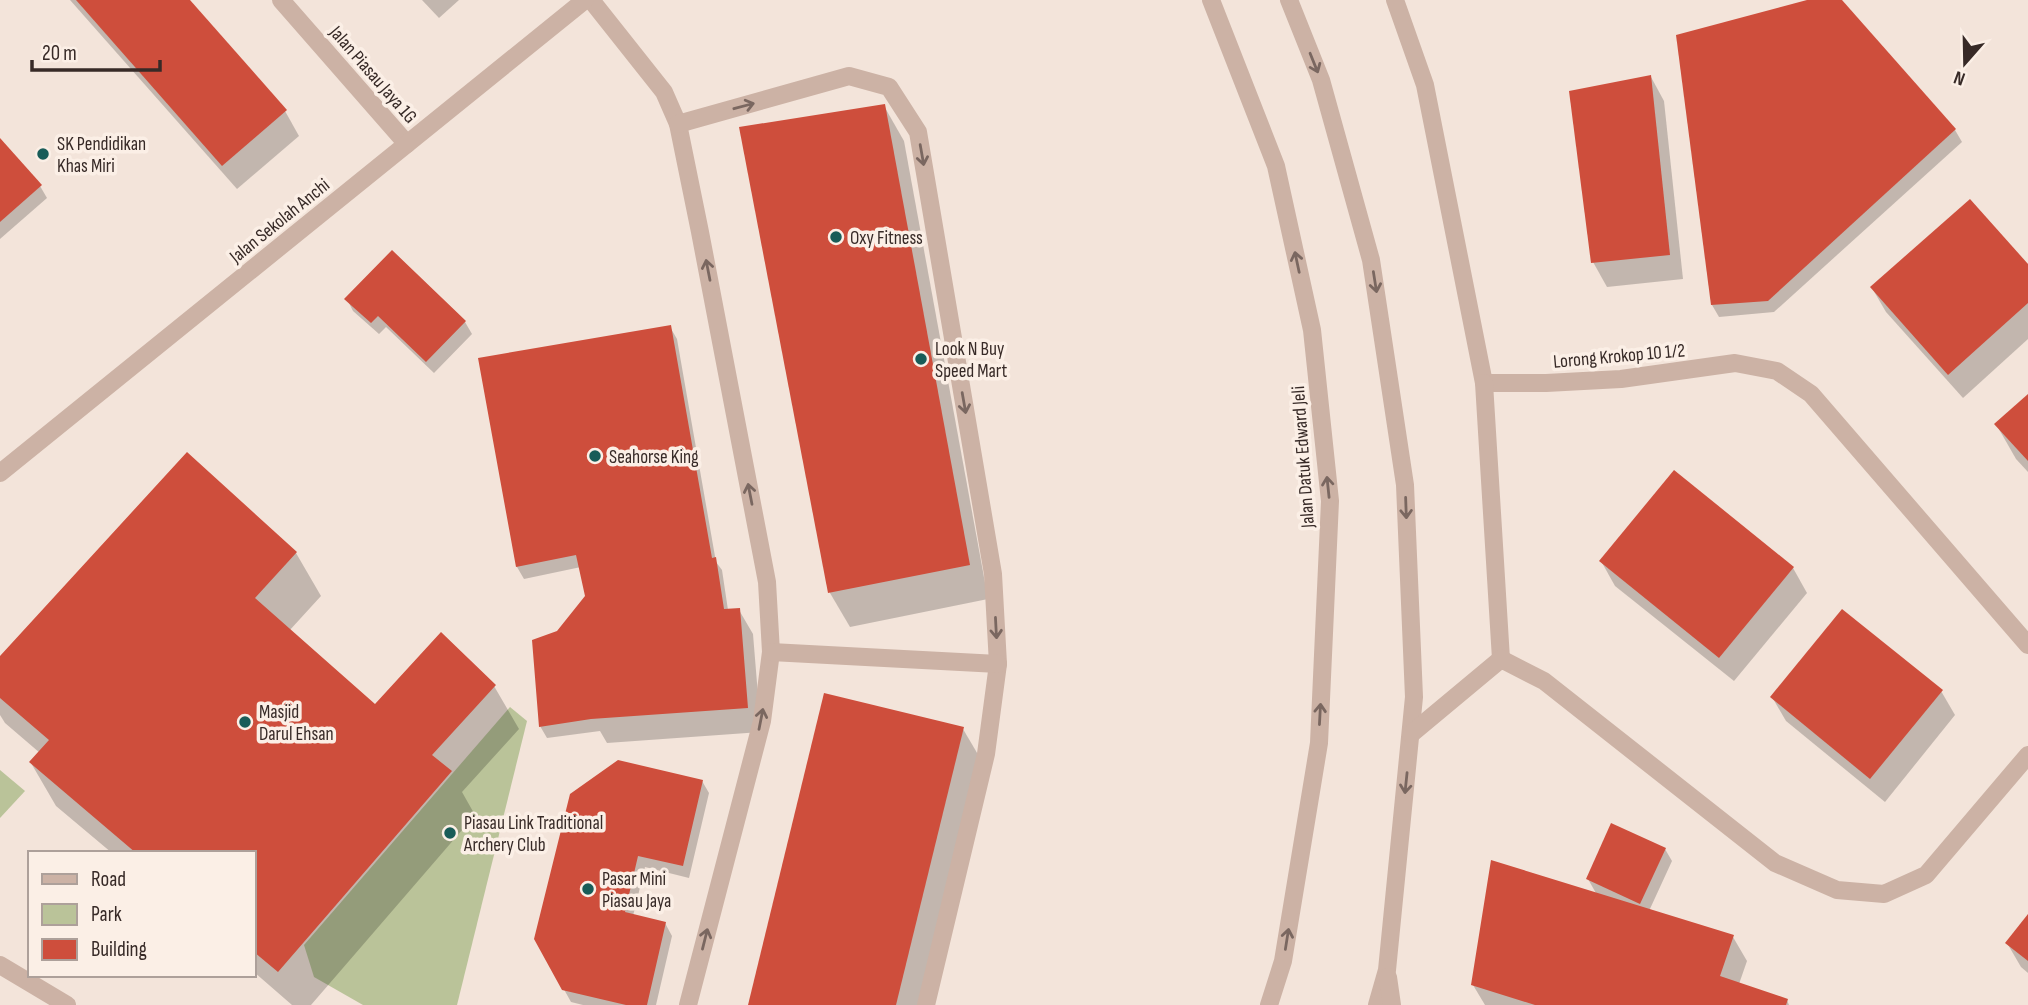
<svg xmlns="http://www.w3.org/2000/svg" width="2028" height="1005" viewBox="0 0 2028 1005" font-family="'Sofia Sans Condensed',sans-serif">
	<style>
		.green { fill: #bac399 }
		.shadow { fill: #0003 }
		.building { fill: #ce4e3c }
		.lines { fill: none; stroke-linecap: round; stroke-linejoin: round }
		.minor { stroke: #ccb2a5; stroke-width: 18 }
		.oneway { stroke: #7a6760 }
		.poi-dot { fill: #195c58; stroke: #fbefe6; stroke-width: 2.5 }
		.labels { text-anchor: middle; stroke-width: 7; stroke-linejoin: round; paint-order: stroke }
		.street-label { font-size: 19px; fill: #372a27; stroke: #fbefe6 }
		.poi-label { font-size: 19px; fill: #372a27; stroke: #fbefe6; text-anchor: start }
	</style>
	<rect width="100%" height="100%" fill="#f3e4da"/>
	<g class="green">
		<path d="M510,707L527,721L457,1005H363L314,977L304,945Z"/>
		<path d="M0,770L25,791L0,818Z"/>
	</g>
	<g class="shadow">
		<path d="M70,0H187L285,111L299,136L237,189Z"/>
		<path d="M422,0H459L439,18Z"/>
		<path d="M1813,0H1840L1955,130L1962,142L1774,312L1719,317L1712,305L1678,37Z"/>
		<path d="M1651,77L1664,101L1683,279L1607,287L1593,262Z"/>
		<path d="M884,106L904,141L988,599L850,627L830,593Z"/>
		<path d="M0,141L40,186L47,198L0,239Z"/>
		<path d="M392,252L465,322L472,334L434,373L386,327L379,334L353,311L347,299Z"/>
		<path d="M2028,267V339L1963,398L1886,312L1872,288Z"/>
		<path d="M670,327L677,339L716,562L722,570L728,610H739L753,634L761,732L607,743L600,731L547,738L540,726L558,632L587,596L581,567L524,579L517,567L480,359Z"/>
		<path d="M2028,396V472L2016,459L1996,424Z"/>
		<path d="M187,455L296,553L321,596L289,631L375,706L494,686L519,729L462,792L475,815L311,1005H292L254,972V853H112L56,806L31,763L40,753L5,723L0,715V659Z"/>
		<path d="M1674,472L1793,568L1807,593L1734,681L1615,586L1601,561Z"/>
		<path d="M1941,691L1955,715L1885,802L1786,721L1772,697Z"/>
		<path d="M963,729L983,763L924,1005H750Z"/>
		<path d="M702,781L709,793L689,878L645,867L633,916L665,923L672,936L656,1005H583L571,1002L536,939Z"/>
		<path d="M1665,849L1672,861L1649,911L1733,937L1747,961L1739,984L1787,1000L1789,1005H1485L1473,985L1597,895L1588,879Z"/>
		<path d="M2028,917V973L2021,967L2007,943Z"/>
	</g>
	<g class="building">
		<path d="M76,0H190L287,110L222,166Z"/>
		<path d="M1807,0H1842L1956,129L1768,301L1711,305L1676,35Z"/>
		<path d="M1651,75L1670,255L1591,263L1569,91Z"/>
		<path d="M885,104L970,565L828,593L739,127Z"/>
		<path d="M0,138L42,185L0,222Z"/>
		<path d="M1970,199L2028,264V303L1948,375L1870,287Z"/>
		<path d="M392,250L466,321L426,362L378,316L371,323L344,299Z"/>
		<path d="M671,325L712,558L716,557L724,609L740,608L748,708L591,719L539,727L532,640L557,631L585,596L576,555L516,567L478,358Z"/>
		<path d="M2028,394V461L1994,424Z"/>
		<path d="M187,452L297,552L255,598L375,704L441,632L496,685L432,755L452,771L278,972L254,952V853H136L29,762L49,740L0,698V656Z"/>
		<path d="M1674,470L1794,567L1719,658L1599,561Z"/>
		<path d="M1842,609L1943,690L1870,779L1770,697Z"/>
		<path d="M824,693L964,727L896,1005H748Z"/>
		<path d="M618,760L703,780L683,866L638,856L625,912L666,922L647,1005H626L562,990L534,939L570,794Z"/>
		<path d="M1611,823L1666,848L1640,904L1586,879Z"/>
		<path d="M1491,860L1734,935L1720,976L1788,999L1786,1005H1535L1471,985Z"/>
		<path d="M2028,914V961L2005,943Z"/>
	</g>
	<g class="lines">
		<g class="minor">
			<path d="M281,0L407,144"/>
			<path d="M591,0L664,92L678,124L700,232L767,582L771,652L762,721L688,1005"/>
			<path d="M1211,0L1276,166L1312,330L1330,501L1319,743L1283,961L1269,1005"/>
			<path d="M1289,0L1321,80L1371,260L1405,485L1414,697L1387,970L1377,1005"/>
			<path d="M1395,0L1425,85L1484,383H1546L1621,379L1735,363L1777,371L1811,394L2028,645"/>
			<path d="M678,124L849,76L889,87L918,132L993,574L998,664L986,754L926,1005"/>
			<path d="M1484,383L1501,659"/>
			<path d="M0,473L585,0"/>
			<path d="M771,652L998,664"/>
			<path d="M1411,734L1501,659L1544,681L1775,863L1837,890L1884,894L1926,875L2028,755"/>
			<path d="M0,965L67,1005"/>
			<path d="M1388,977L1392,1005"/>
		</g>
	</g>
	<defs><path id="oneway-shaft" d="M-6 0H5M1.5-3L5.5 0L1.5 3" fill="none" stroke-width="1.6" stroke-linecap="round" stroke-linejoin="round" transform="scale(1.75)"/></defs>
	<g class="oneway">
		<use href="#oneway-shaft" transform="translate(1314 63) rotate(68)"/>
		<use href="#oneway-shaft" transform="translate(744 106) rotate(-15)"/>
		<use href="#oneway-shaft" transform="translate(922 155) rotate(80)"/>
		<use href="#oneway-shaft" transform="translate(1297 262) rotate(-102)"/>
		<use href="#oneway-shaft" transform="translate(708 270) rotate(-101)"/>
		<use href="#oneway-shaft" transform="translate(1375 282) rotate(81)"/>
		<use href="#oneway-shaft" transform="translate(964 403) rotate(80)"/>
		<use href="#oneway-shaft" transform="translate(1328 487) rotate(-96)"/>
		<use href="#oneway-shaft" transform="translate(750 494) rotate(-101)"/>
		<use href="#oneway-shaft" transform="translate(1406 508) rotate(88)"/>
		<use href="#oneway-shaft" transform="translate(996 628) rotate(87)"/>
		<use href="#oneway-shaft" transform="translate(1320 714) rotate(-87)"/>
		<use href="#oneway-shaft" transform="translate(761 719) rotate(-79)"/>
		<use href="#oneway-shaft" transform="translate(1406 783) rotate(96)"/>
		<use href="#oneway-shaft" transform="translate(705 939) rotate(-76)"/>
		<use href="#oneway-shaft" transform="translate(1287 939) rotate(-81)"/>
	</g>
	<g class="poi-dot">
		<circle cx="43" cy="154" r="7"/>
		<circle cx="836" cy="237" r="7"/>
		<circle cx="921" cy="359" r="7"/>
		<circle cx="595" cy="456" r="7"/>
		<circle cx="245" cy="722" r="7"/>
		<circle cx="450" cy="833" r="7"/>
		<circle cx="588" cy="889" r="7"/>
	</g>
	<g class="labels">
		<g class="street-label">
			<text transform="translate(374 74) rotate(49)" y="7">Jalan Piasau Jaya 1G</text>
			<text transform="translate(279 220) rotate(-39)" y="7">Jalan Sekolah Anchi</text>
			<text transform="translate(1619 355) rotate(-5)" y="7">Lorong Krokop 10 1/2</text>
			<text transform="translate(1302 457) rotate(-94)" y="7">Jalan Datuk Edward Jeli</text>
		</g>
		<g class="poi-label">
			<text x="57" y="150">SK Pendidikan<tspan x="57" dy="22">Khas Miri</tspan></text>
			<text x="850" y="244">Oxy Fitness</text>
			<text x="935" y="355">Look N Buy<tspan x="935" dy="22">Speed Mart</tspan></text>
			<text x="609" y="463">Seahorse King</text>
			<text x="259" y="718">Masjid<tspan x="259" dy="22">Darul Ehsan</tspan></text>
			<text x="464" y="829">Piasau Link Traditional<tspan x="464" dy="22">Archery Club</tspan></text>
			<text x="602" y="885">Pasar Mini<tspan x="602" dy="22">Piasau Jaya</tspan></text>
		</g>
	</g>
	<rect x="28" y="851" width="228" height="126" fill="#fbefe6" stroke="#ada09a" stroke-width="2"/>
	<rect x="42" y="874" width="35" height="10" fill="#ccb2a5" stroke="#ada09a" stroke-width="2"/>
	<text x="91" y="886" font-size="21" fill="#372a27">Road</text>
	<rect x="42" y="904" width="35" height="21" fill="#bac399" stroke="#ada09a" stroke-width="2"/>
	<text x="91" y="921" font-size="21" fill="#372a27">Park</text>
	<rect x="42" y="939" width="35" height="21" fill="#ce4e3c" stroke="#ada09a" stroke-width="2"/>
	<text x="91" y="956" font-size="21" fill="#372a27">Building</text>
	<g transform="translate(1965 63) rotate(200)" stroke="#fbefe6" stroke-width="5" paint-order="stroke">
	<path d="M0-5L12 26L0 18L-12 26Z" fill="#372a27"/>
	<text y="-10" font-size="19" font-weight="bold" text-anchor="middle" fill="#372a27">N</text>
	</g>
	<path d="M32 60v10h128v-10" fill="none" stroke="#372a27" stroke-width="3.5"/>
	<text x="42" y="60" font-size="21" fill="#372a27" stroke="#fbefe6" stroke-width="5" paint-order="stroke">20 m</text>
</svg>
